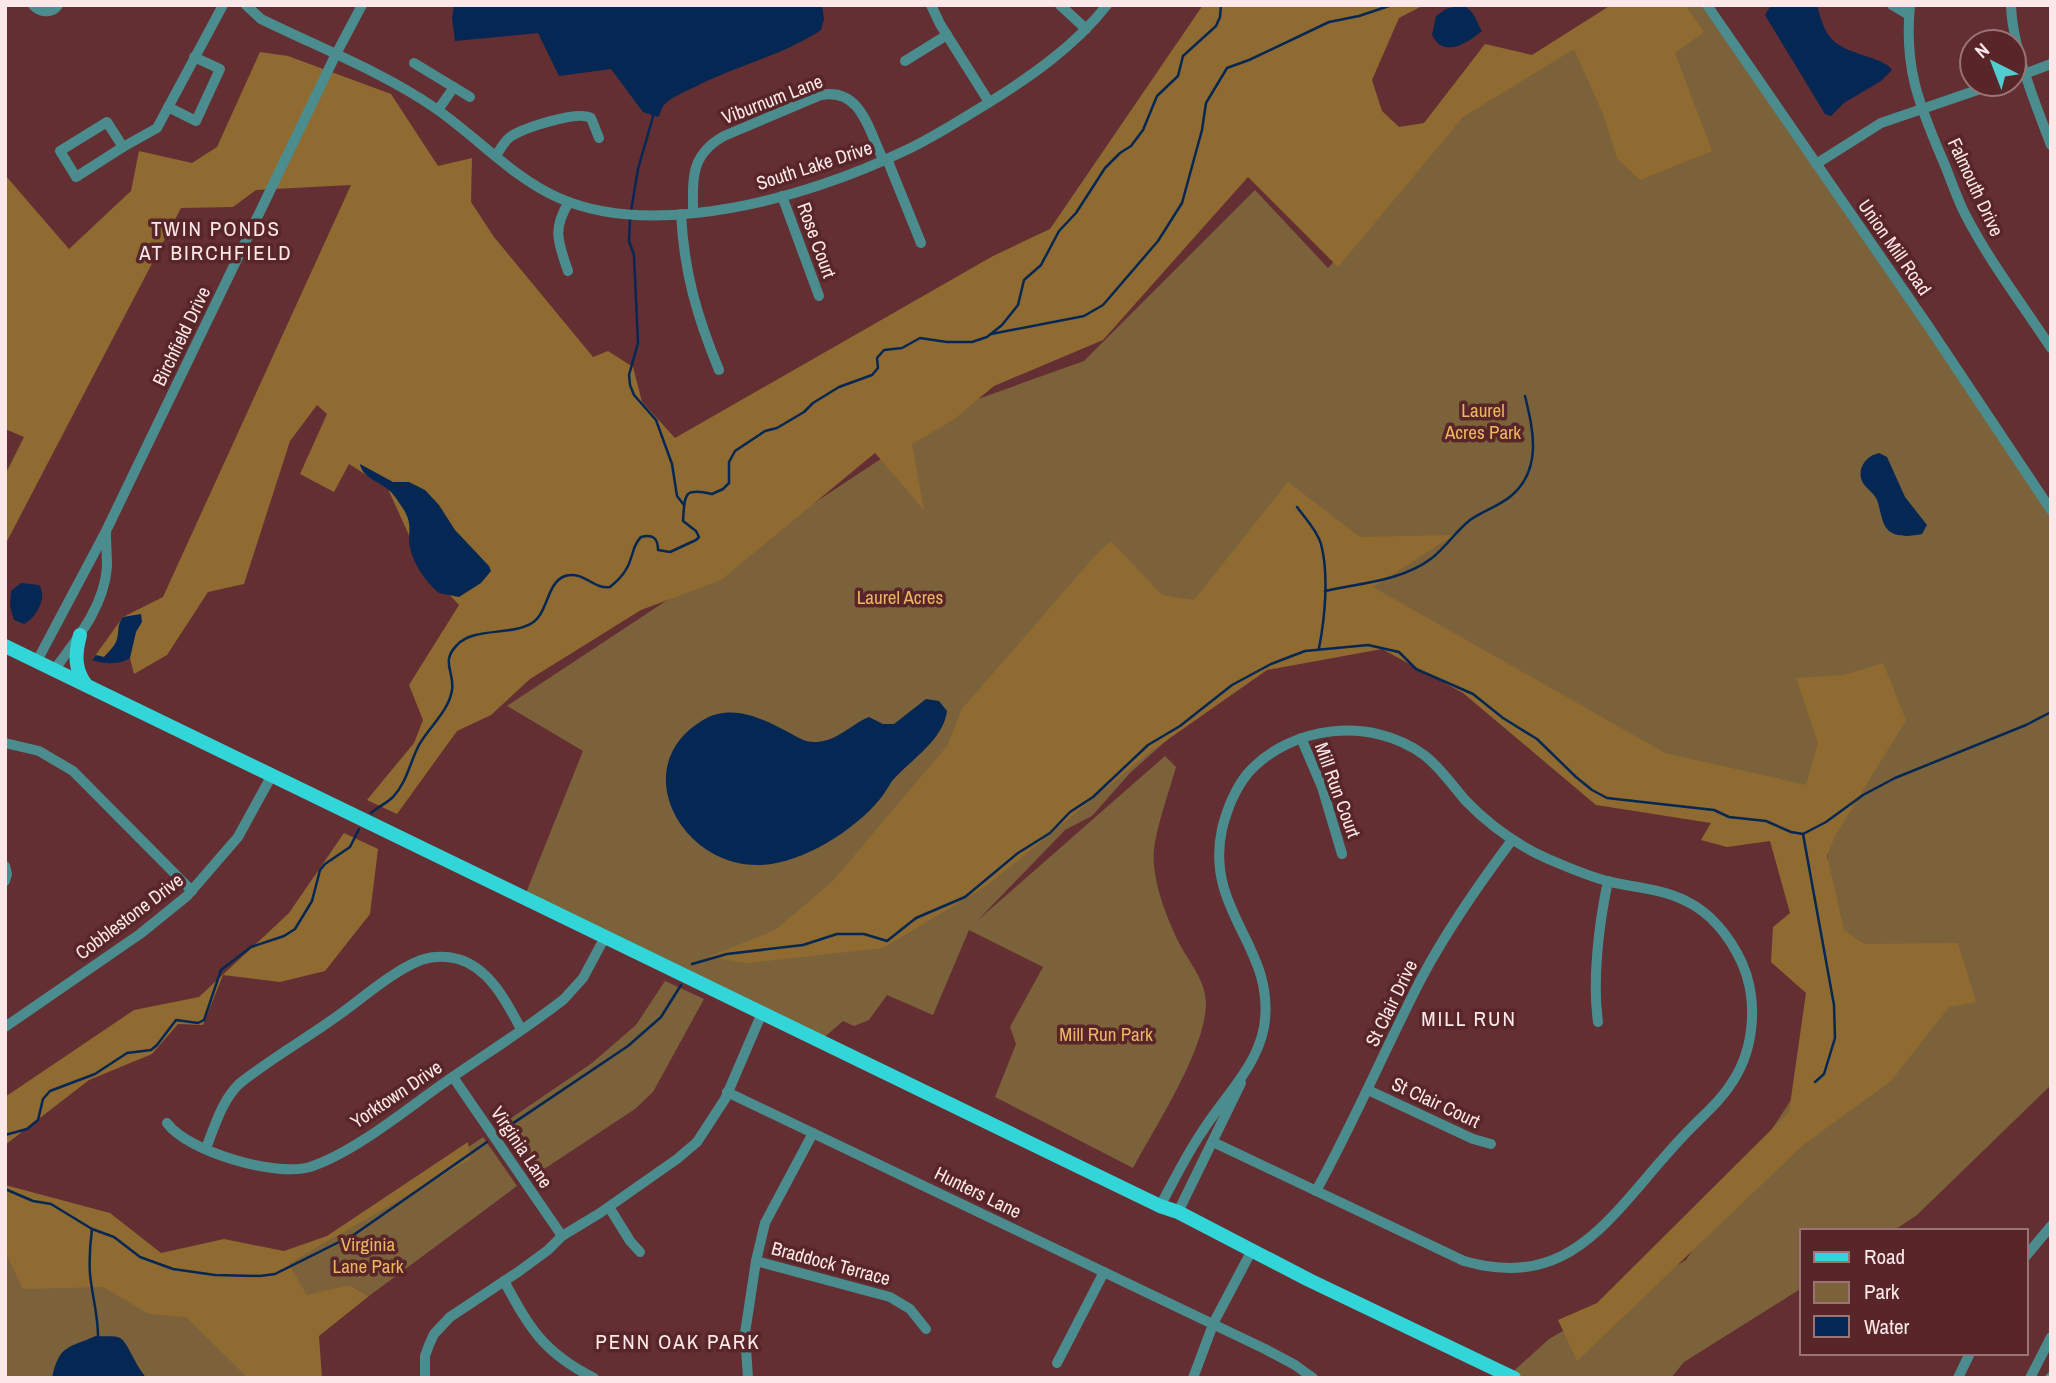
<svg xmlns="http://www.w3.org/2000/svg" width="2056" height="1383" viewBox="0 0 2056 1383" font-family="'Archivo Narrow',sans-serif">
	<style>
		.green { fill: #7c623a }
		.forest { fill: #906b31 }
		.water { fill: #052753 }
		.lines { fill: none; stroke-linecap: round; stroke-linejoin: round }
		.stream { stroke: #052753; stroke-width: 2.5 }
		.minor { stroke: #4b8d8e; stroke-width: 10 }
		.major { stroke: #32d5d8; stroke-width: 14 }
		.labels { text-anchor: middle; stroke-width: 7; stroke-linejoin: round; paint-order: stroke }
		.street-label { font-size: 19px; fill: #fce8e8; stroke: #582529 }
		.park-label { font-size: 19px; fill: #ecb662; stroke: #582529 }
		.neighbourhood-label { font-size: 21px; letter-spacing: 2px; fill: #fce8e8; stroke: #582529 }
	</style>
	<rect width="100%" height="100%" fill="#632f33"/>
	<g class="green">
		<path d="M1625,5H1706L2051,510V1085L1917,1215L1893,1231H1802V1288L1684,1362L1671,1378H1506L1549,1339L1686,1260L1806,1077L1834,793L1738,798L1351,607L1203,708L1130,773L1092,816L1065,830L978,920L1165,756L1176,767C1169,792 1157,825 1154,849C1151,878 1166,916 1178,941C1188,961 1206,980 1206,1004C1205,1051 1156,1125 1133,1168L995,1097L1016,1044L1010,1027L1043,967L969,930L933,1015L887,995L869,1020L854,1026L843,1021L820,1041L524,898L583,751L507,706L964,404L1084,361L1255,190L1328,268L1469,110Z"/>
		<path d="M665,981L704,999L653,1092L635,1109L532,1177L498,1127L592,1063L636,1025Z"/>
		<path d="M483,1137L517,1186L369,1296L349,1285L307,1296L289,1264L339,1235Z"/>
		<path d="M5,1200L188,1315L250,1378H5Z"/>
	</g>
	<g class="forest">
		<path d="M1203,5H1424L1399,18L1372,80L1382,111L1399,127L1424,123L1485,44L1532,55L1611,5H1685L1704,32L1675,53L1712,151L1640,180L1617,158L1603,114L1574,49L1463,117L1338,267L1248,177L1103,340L994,386L953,420L912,444L924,510L875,453L721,580L641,610L530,679L491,715L457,731L397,814L367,800L414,743L423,720L409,685L459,605L423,566L388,489L349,464L334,492L300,474L327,414L317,405L290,441L244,584L208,592L167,655L134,674L130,658L92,660L123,617L163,597L351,185L256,190L233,207L181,208L5,545V475L24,437L5,429V175L69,249L131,191L139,151L192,163L217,147L260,52L288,56L391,94L438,166L472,158L471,202L494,237L593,357L608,351L633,367L642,402L675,438L993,256L1050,229Z"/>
		<path d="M1288,482L1360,537L1454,535L1373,587L1665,753L1806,785L1818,743L1796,678L1843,675L1883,663L1906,720L1835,836L1827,856L1844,930L1864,944L1958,943L1976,1002L1949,1007L1891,1081L1803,1145L1577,1361L1558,1320L1597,1303L1789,1112L1806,993L1771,962L1773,927L1790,913L1770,841L1727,847L1701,840L1711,823L1596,805L1463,693L1382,649L1267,670L1150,752L988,885L883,948L749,963L708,957L775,930L831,883L947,746L962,709L1094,557L1111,541L1162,595L1194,600Z"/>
		<path d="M344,833L378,849L370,914L325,971L280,982L223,975L203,1025L178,1024L152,1054L89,1080L5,1145V1097L134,1010L199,997L289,913Z"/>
		<path d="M468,1142L470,1159L289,1264L307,1295L349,1285L369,1296L319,1336L322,1378H248L186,1317L149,1314L103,1287L23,1289L5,1251V1185L110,1213L161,1253L224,1239L284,1251L327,1236Z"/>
	</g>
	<g class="water">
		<path d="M454,5H822L824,19L821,30C782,56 734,66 693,88C684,92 672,97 665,104C661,108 661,113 658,117L643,112L611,69L559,76L538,33L455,41L452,18Z"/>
		<path d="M1461,5C1474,9 1476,21 1482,31C1467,43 1444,59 1432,35L1436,16L1446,9Z"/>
		<path d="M1771,5H1817C1820,16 1823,27 1829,36C1844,56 1884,56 1892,70L1881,81L1844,103L1831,116L1825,114L1765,15Z"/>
		<path d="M1879,453L1887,457L1905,497L1927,525L1922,534C1912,536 1898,538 1889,531C1881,524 1881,510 1877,500C1874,493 1867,489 1863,483C1856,470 1865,456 1879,453Z"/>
		<path d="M360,464L393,482H409L425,490L439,505L455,530L489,566L491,571L481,583L459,597L439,593C424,580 411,561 409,541C409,532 411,523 406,514C404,509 394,495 391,492C381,482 362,478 360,464Z"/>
		<path d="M21,583L39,585C48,597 36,618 24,624L14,620L10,606L11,591Z"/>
		<path d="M141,614L142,622L136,632L130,658C120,665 103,664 92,660L96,655L104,657C108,652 113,648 116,642C120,632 116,626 123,617Z"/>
		<path d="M926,699L939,701L947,711C943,741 910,760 892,781C888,787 885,793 880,799C854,831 800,865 758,865C681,866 626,766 703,720C731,703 762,718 788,732C797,737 806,743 817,742C839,740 850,725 869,717L883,724H894Z"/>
		<path d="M96,1336C104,1337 114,1335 120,1338C128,1342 136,1368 147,1378H52C59,1345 68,1348 96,1336Z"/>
	</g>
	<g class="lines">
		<g class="stream">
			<path d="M631,211L638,169L654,113"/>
			<path d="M630,218L629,241L634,255L638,343L629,375L630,385L634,395L656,420L672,464L677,496L684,505"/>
			<path d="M991,334L1084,316L1103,305L1158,241L1182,203L1202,130L1206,103L1227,68L1249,60L1329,22L1359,16L1392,5"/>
			<path d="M1297,507C1305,518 1317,530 1321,544C1329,574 1325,618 1319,648"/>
			<path d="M1325,591C1361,583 1402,581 1432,558C1446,547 1456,531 1470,520C1483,511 1499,506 1511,496C1543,469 1533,429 1525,396"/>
			<path d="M371,813C378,807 387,803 393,797C407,782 410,762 419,745C429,727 449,711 452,690C455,672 440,662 457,645C473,627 511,636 532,623C549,612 546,583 565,576C583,570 594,590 610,587C619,580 628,570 631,558C634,550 634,544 641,537C653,534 658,538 658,550L670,552L696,540L699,537L696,531L683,521C685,494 683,487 712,494L723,489L729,483V462L735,451L765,431L777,428L804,412L813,403L839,387L872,375L878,368L877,358L884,350L902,348L920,338L947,342H972L987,337L1002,325L1018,305L1024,280L1041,265L1059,231L1076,213L1105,168L1120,153L1131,146L1143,130L1157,96L1178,76L1183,56L1216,26L1220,17L1221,5"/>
			<path d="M1803,834L1834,1005L1835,1038L1824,1074L1815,1082"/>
			<path d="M692,964L727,954L803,945L837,934H864L887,941L916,918L965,897L1018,853L1050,833L1070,812L1093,797L1148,745L1180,726L1232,685L1271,664L1305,651L1368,645L1399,652L1416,669L1473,694L1503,718L1537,739L1576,777L1592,790L1607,798L1714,810L1729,817L1766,821L1791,832L1803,834L1826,822L1863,795L1895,778L2026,725L2051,712"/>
			<path d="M500,1132L628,1046L661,1017L681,985"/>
			<path d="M5,1135L27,1129L38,1120L43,1099L50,1091L95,1074L127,1053L151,1050L157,1045L176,1020L198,1023L204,1020L221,970L251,947L284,936L295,929L312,901L320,870L325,864L350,847L359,829"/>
			<path d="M5,1189L33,1201L51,1204L92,1229L114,1237L140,1257L173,1269L215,1275L260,1276L275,1274L355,1234L487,1142"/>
			<path d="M92,1229C90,1244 89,1259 90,1274C92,1295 98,1315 98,1336"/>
		</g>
		<g class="minor">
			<path d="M33,5C40,13 52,14 58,5"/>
			<path d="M246,5L261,19C318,47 383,72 435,108C477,137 513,178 559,198C657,241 811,196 902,152C931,139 958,121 985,105C1030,77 1074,47 1107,5"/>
			<path d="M931,5L940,24L989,102"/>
			<path d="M1060,5L1086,29"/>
			<path d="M1707,5L1929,327L2051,510"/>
			<path d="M1892,5L1909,15"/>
			<path d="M1910,5C1904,66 1918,102 1941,156C1950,176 1956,197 1966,216C1990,262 2022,304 2051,348"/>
			<path d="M2011,5C2012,47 2036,106 2051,145"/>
			<path d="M905,61L947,35"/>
			<path d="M414,63L470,97"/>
			<path d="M2014,78L2051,64"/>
			<path d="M168,107L196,121L220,69L194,57"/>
			<path d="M438,110L454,87"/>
			<path d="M107,122L123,147L76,177L60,151Z"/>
			<path d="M123,147L157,128L223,5"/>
			<path d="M496,156C500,149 504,142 510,137C523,128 578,110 591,118L599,138"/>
			<path d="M887,159L921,243"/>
			<path d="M1816,164L1881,123L1995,84"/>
			<path d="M782,196L819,296"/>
			<path d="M693,213C693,178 690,155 724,136L821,95C862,87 869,133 884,161"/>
			<path d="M681,214C684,272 697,317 719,370"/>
			<path d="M568,271C558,242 552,229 569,202"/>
			<path d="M37,661L106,531L335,56L362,5"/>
			<path d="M54,670C77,639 104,607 107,567C107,556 106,544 106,533"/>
			<path d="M1301,738L1322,787L1342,854"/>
			<path d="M5,743L39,751L73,771L192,891"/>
			<path d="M5,866L7,874L5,881"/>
			<path d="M1598,1022C1592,980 1599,923 1608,881"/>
			<path d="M5,1027L140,934L187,896L238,837L272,775"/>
			<path d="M453,1077L562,1236"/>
			<path d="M1368,1090L1473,1139L1491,1144"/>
			<path d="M727,1092L1265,1349L1295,1365L1313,1378"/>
			<path d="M167,1123C188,1152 276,1177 310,1167C353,1153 404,1111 441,1085C482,1056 525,1030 564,999L583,978L605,937"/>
			<path d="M206,1148C215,1126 221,1102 239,1084C270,1059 304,1040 336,1017C363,998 391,972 421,960C433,956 446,956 458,959C490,968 507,1003 521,1029"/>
			<path d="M1316,1191C1354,1122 1385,1049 1421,979C1447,930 1479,884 1512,840"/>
			<path d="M1160,1206C1174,1181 1186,1155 1202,1132C1223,1098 1257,1067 1264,1027C1277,947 1204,913 1222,829C1227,809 1235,789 1248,773C1291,725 1371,716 1424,755C1440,767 1452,785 1465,800C1489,825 1515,844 1546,858C1567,867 1589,877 1611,882C1637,888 1663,889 1686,901C1711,913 1730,937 1742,963C1758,999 1755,1047 1733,1081C1722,1099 1707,1112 1692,1127C1672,1147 1654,1169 1636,1190C1586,1249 1544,1284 1464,1261L1213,1142"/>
			<path d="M609,1207L630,1241L640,1252"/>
			<path d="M1178,1212L1241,1083"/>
			<path d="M2026,1256L2051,1226"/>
			<path d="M756,1261L890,1297L910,1309L926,1329"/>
			<path d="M504,1281C530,1329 544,1353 594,1378"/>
			<path d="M1057,1363L1104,1272"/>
			<path d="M425,1378V1356L429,1345L434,1334L450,1317L518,1272L548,1250L562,1236L600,1213L677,1159L697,1142L725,1099L762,1013"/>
			<path d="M748,1378L745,1333L756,1261L765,1223L813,1133"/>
			<path d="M1193,1378L1214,1322L1252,1250"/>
			<path d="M1958,1378L1970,1353"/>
			<path d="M2030,1378L2051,1337"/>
			<path d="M2050,1378L2051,1377"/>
		</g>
		<g class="major">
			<path d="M80,635C75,654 74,669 86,685"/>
			<path d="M5,646L1160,1206L1178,1212L1309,1280L1514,1378"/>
		</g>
	</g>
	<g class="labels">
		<g class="street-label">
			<text transform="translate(772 99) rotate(-21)" y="7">Viburnum Lane</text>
			<text transform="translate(814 165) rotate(-18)" y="7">South Lake Drive</text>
			<text transform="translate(1976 187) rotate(65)" y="7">Falmouth Drive</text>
			<text transform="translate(817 240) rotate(70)" y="7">Rose Court</text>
			<text transform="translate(1895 247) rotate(55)" y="7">Union Mill Road</text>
			<text transform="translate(181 336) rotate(-64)" y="7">Birchfield Drive</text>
			<text transform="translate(1338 790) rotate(70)" y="7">Mill Run Court</text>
			<text transform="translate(129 916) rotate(-37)" y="7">Cobblestone Drive</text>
			<text transform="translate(1391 1003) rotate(-64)" y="7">St Clair Drive</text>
			<text transform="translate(396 1094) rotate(-34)" y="7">Yorktown Drive</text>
			<text transform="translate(1436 1102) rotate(25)" y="7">St Clair Court</text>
			<text transform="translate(522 1147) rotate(56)" y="7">Virginia Lane</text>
			<text transform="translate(978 1192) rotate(26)" y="7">Hunters Lane</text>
			<text transform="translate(831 1263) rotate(15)" y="7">Braddock Terrace</text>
		</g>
		<g class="park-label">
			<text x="1483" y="417">Laurel<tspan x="1483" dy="22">Acres Park</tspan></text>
			<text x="900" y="604">Laurel Acres</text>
			<text x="1106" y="1041">Mill Run Park</text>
			<text x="368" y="1251">Virginia<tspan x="368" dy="22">Lane Park</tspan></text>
		</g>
		<g class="neighbourhood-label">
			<text x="216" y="236">TWIN PONDS<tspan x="216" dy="24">AT BIRCHFIELD</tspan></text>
			<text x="1469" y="1026">MILL RUN</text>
			<text x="678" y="1349">PENN OAK PARK</text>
		</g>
	</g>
	<rect width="2056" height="1383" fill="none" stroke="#fce8e8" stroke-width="14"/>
	<rect x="1800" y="1229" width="228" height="126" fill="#582529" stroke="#9a7375" stroke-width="2"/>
	<rect x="1814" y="1252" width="35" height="10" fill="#32d5d8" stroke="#9a7375" stroke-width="2"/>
	<text x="1864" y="1264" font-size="21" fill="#fce8e8">Road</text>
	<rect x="1814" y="1282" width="35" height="21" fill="#7c623a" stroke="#9a7375" stroke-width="2"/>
	<text x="1864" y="1299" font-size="21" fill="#fce8e8">Park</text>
	<rect x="1814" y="1316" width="35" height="21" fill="#052753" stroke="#9a7375" stroke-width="2"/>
	<text x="1864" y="1334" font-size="21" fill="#fce8e8">Water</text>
	<g transform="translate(1993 63) rotate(318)"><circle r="33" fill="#582529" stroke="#9a7375" stroke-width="2"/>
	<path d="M0-5L12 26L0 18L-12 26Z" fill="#52cdcf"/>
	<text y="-10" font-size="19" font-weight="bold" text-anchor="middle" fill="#fce8e8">N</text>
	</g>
</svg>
